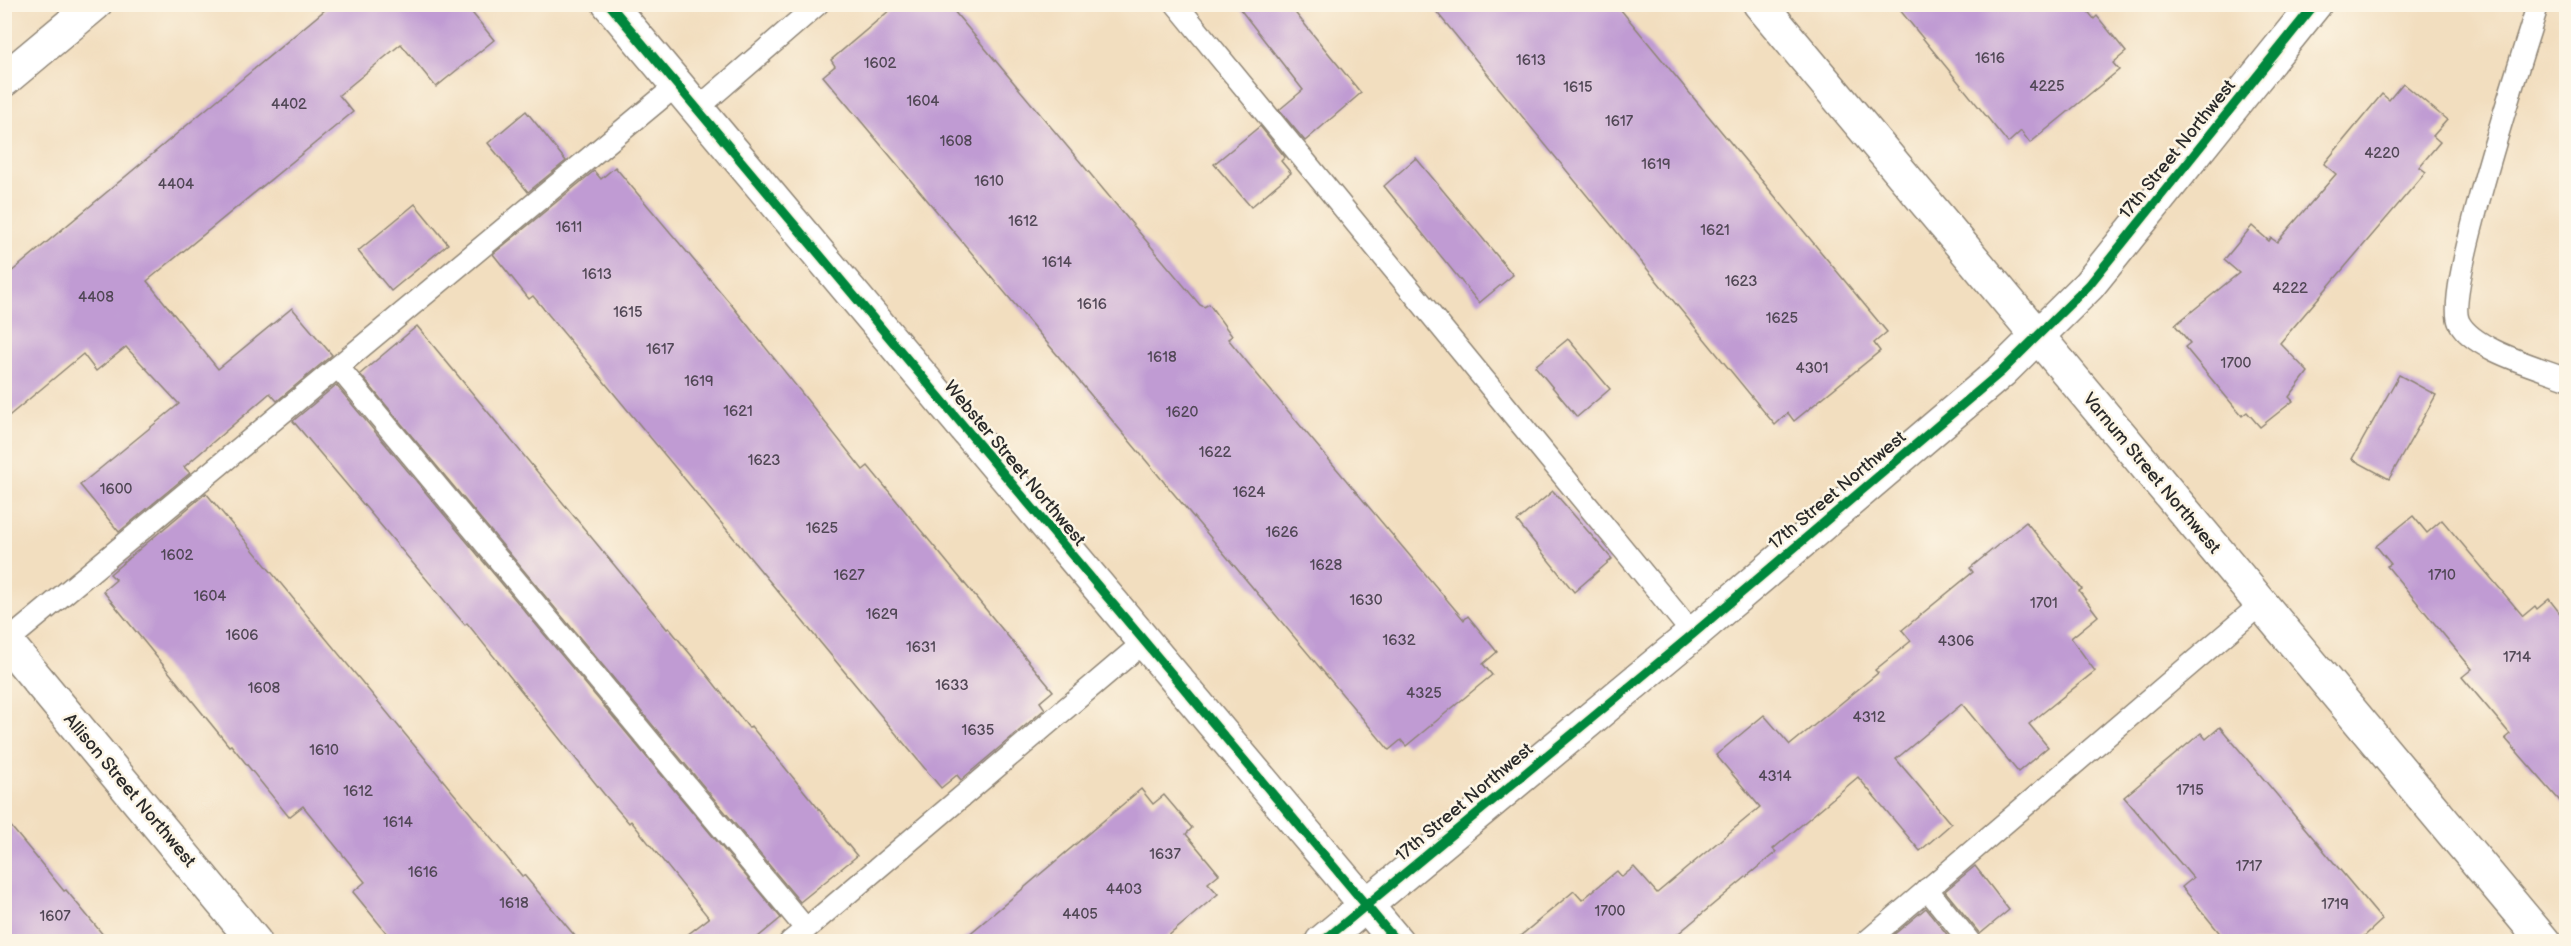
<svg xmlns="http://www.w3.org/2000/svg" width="2571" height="946" viewBox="0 0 2571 946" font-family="'Balsamiq Sans',sans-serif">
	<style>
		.building { fill: #c09bd3 }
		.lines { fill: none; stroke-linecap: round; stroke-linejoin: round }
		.lane-casing { stroke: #8e8475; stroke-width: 24 }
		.street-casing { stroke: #8e8475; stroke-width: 36 }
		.secondary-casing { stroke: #8e8475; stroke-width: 36 }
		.primary-casing { stroke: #8e8475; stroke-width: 36 }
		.lane { stroke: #fff; stroke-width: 21 }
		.street { stroke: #fff; stroke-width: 33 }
		.secondary { stroke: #fff; stroke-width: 33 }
		.primary { stroke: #fff; stroke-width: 33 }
		.cycleway-casing { stroke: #fcf5e5; stroke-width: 13 }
		.cycleway { stroke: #00873e; stroke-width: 9 }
		.labels { text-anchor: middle; stroke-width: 5; stroke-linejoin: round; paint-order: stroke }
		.number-label { font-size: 15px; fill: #504755 }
		.street-label { font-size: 18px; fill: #2b2b2b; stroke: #fcf5e5 }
	</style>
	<rect width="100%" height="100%" fill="#fcf5e5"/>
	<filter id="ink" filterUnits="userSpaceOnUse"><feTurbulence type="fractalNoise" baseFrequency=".0167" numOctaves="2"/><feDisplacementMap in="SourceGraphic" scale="12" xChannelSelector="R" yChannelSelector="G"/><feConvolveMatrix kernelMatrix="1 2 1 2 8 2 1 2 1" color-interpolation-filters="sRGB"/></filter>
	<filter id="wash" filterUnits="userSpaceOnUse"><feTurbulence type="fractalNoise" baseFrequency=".008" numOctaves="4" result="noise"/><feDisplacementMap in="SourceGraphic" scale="24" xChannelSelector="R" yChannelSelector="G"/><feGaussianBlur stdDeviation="1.35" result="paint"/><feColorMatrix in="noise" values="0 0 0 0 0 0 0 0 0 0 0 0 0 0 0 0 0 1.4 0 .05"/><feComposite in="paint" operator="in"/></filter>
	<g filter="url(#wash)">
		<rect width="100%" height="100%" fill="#f2debf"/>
		<g id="blocks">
			<g class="building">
				<path d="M332,4H465L494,40L436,87L401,44L339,95L353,112L147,281L218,369L292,308L332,355L277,401L270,393L184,467L190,473L119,532L80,485L179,404L126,347L96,371L83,354L4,420V278Z"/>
				<path d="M897,4H948L1200,305L1204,307L1209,304L1232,336L1228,339L1261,379L1464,620L1468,616L1497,652L1483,664L1492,675L1406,746L1401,740L1389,750L823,76L835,66L831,60Z"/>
				<path d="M1236,4H1288L1361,93L1305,141L1279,110L1303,90Z"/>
				<path d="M1430,4H1616L1887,332L1874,343L1880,351L1794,421L1788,413L1775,425Z"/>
				<path d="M1895,4H2082L2094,19L2097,16L2126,52L2113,63L2119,70L2030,143L2021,131L2008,143Z"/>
				<path d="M2403,83L2447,120L2433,136L2440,142L2419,167L2426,172L2280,343L2308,372L2289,397L2293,401L2260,427L2247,412L2242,416L2185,347L2190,343L2175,325L2239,273L2224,260L2252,226L2269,241L2271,238L2277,242L2336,174L2324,164L2382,94L2389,100Z"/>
				<path d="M526,111L566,161L528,192L488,143Z"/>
				<path d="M1260,126L1285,157L1281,161L1291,173L1251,207L1214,164Z"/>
				<path d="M1416,158L1513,275L1479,303L1384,186Z"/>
				<path d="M615,167L730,303L863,470L868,466L1053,691L1040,702L1045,709L961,780L957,775L941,788L533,296L529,299L493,254L594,171L601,179Z"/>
				<path d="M415,204L448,244L391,291L358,251Z"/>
				<path d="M417,326L667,629L669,628L700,666L749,728L751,726L857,856L800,902L360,374Z"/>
				<path d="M1568,339L1610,389L1577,417L1535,366Z"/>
				<path d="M2399,375L2436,395L2389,479L2352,459Z"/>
				<path d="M336,385L781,918L752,942H678L709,918L631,821L629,823L604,794L467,623L465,625L293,421Z"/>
				<path d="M1553,491L1612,559L1574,592L1517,521Z"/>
				<path d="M206,493L522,876L524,875L580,942H394L353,892L365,882L303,806L289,817L231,745L229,746L103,591L116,580L110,574Z"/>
				<path d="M2413,516L2427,533L2442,520L2523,616L2535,606L2537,609L2549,599L2566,621V808L2505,738L2510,734L2462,677L2472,669L2387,566L2391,564L2376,546Z"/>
				<path d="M2026,522L2082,589L2079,591L2098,616L2071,638L2095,671L2029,724L2048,747L2018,772L1962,704L1896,759L1951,824L1920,851L1858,777L1773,849L1776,852L1668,942H1513L1574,891L1582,900L1617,871L1622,877L1634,867L1657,893L1760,807L1716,755L1764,715L1790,745L1878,673L1875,670L1911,641L1902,630L1973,572L1970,568Z"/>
				<path d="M2220,727L2382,920L2358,942H2227L2182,887L2193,878L2124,797L2201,733L2206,739Z"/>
				<path d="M1141,789L1153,804L1164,795L1192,828L1186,834L1219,874L1208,883L1218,894L1161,942H960Z"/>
				<path d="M4,818L64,891L66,890L109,942H4Z"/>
				<path d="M1975,866L2009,910L1980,934L1945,891Z"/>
				<path d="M1926,908L1953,942H1887L1891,937Z"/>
			</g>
		</g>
	</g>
	<g filter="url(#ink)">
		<use href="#blocks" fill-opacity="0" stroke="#8e8475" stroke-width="1.5"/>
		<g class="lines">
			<defs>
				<g id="lane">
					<path d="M1176,4L1693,634"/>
					<path d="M2538,4C2524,51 2444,290 2459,322C2473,350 2538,367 2566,378"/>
					<path d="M697,109L818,4"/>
					<path d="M338,367L806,929L790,942"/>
					<path d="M4,644L677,85"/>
					<path d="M1927,889L1970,942"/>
					<path d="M806,929L1144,642"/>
					<path d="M1866,942L2261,604"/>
				</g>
				<g id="street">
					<path d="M609,4L1397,942"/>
					<path d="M1760,4L2544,942"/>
					<path d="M1322,942L1693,634L2002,371L2089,285L2315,4"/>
				</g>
				<path id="secondary" d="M4,639L255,942"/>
				<path id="primary" d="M4,80L95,4"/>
			</defs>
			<use href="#lane" class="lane-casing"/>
			<use href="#street" class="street-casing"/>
			<use href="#secondary" class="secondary-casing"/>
			<use href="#primary" class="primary-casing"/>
			<use href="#lane" class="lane"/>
			<use href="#street" class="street"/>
			<use href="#secondary" class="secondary"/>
			<use href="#primary" class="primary"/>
			<defs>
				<g id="cycleway">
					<path d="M609,4L1397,942"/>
					<path d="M1322,942L1693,634L2002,371L2089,285L2315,4"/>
				</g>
			</defs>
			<use href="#cycleway" class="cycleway-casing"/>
			<use href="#cycleway" class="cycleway"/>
		</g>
	</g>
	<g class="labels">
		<g class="number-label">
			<text x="1990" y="63">1616</text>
			<text x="1531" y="65">1613</text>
			<text x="880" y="68">1602</text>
			<text x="2047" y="91">4225</text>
			<text x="1578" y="92">1615</text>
			<text x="923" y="106">1604</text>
			<text x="289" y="109">4402</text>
			<text x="1619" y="126">1617</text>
			<text x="956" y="146">1608</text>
			<text x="2382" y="158">4220</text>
			<text x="1656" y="169">1619</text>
			<text x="989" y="186">1610</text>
			<text x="176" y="189">4404</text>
			<text x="1023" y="226">1612</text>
			<text x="569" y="232">1611</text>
			<text x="1715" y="235">1621</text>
			<text x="1057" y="267">1614</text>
			<text x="597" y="279">1613</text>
			<text x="1741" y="286">1623</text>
			<text x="2290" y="293">4222</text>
			<text x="96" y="302">4408</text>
			<text x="1092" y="309">1616</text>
			<text x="628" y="317">1615</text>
			<text x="1782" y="323">1625</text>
			<text x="660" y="354">1617</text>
			<text x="1162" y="362">1618</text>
			<text x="2236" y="368">1700</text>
			<text x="1812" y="373">4301</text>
			<text x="699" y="386">1619</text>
			<text x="738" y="416">1621</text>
			<text x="1182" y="417">1620</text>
			<text x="1215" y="457">1622</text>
			<text x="764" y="465">1623</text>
			<text x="116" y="494">1600</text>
			<text x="1249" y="497">1624</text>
			<text x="822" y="533">1625</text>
			<text x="1282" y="537">1626</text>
			<text x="177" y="560">1602</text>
			<text x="1326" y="570">1628</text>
			<text x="849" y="580">1627</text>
			<text x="2442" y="580">1710</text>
			<text x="210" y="601">1604</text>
			<text x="1366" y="605">1630</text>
			<text x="2044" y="608">1701</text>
			<text x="882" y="619">1629</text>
			<text x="242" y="640">1606</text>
			<text x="1399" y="645">1632</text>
			<text x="1956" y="646">4306</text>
			<text x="921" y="652">1631</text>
			<text x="2517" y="662">1714</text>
			<text x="952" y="690">1633</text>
			<text x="264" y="693">1608</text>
			<text x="1424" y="698">4325</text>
			<text x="1869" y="722">4312</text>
			<text x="978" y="735">1635</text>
			<text x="324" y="755">1610</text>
			<text x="1775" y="781">4314</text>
			<text x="2190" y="795">1715</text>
			<text x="358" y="796">1612</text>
			<text x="398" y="827">1614</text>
			<text x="1165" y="859">1637</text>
			<text x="2249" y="871">1717</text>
			<text x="423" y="877">1616</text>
			<text x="1124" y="894">4403</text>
			<text x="514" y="908">1618</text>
			<text x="2335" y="909">1719</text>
			<text x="1610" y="916">1700</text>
			<text x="1080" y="919">4405</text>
			<text x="55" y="921">1607</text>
		</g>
		<g class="street-label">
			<text transform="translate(2177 149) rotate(-51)" y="6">17th Street Northwest</text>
			<text transform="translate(1015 463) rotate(50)" y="6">Webster Street Northwest</text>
			<text transform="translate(2152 473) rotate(50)" y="6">Varnum Street Northwest</text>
			<text transform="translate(1837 490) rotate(-40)" y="6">17th Street Northwest</text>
			<text transform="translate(130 790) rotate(50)" y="6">Allison Street Northwest</text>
			<text transform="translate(1464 802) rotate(-40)" y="6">17th Street Northwest</text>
		</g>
	</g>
	<rect width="2571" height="946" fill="none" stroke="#fcf5e5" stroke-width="24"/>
</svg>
